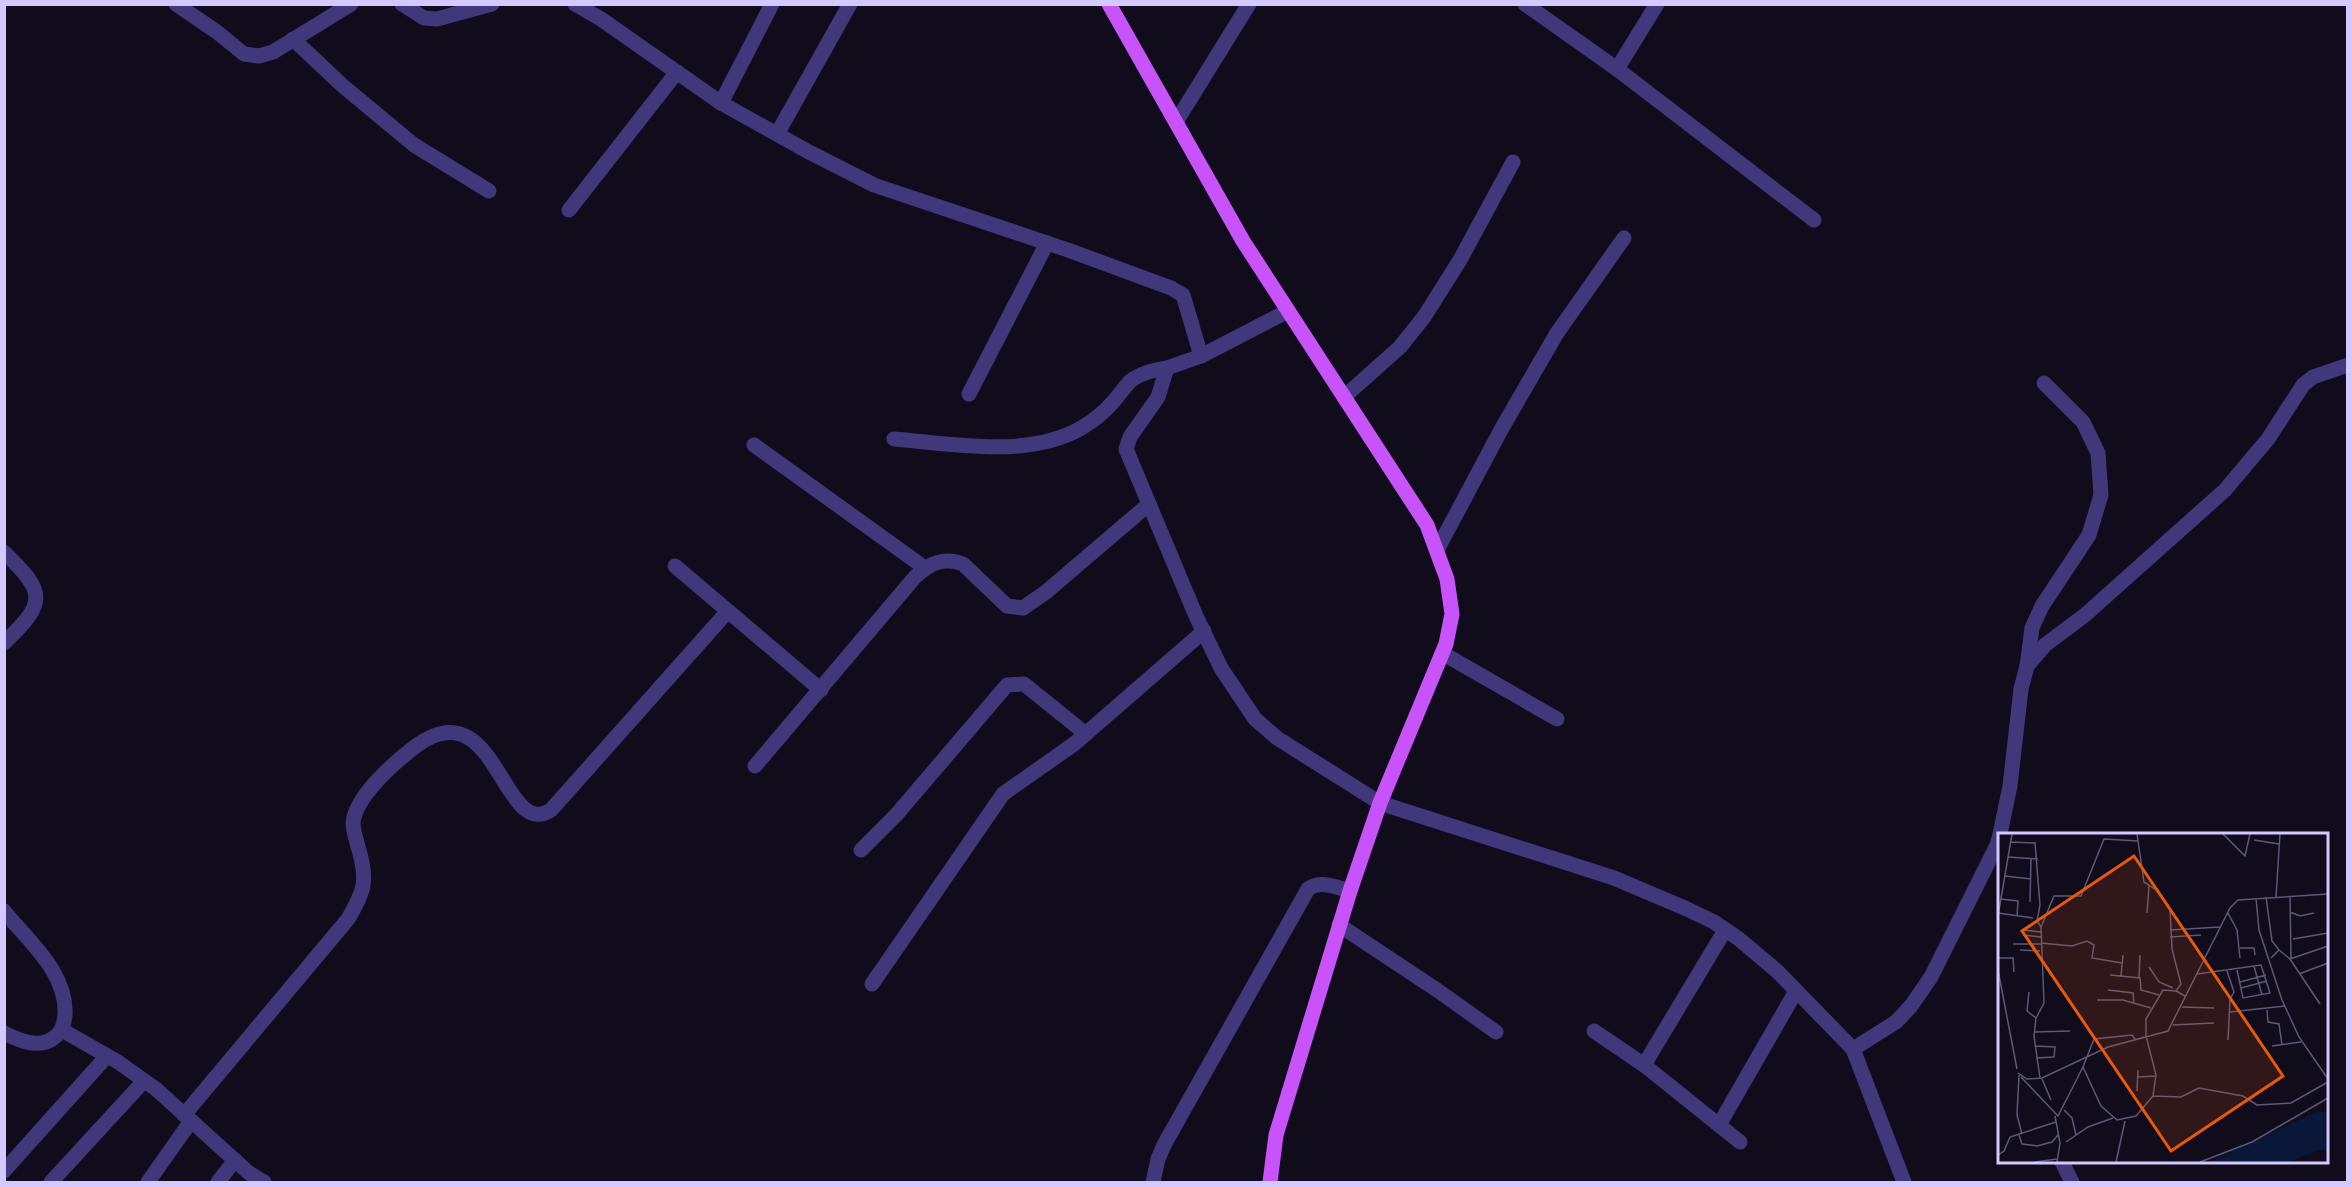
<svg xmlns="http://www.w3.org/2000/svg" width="2352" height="1187" viewBox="0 0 2352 1187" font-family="'Titillium Web',sans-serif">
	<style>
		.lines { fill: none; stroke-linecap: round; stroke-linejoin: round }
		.minor { stroke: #40387a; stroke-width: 15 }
		.major { stroke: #c853fa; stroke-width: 15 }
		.inset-road { fill: none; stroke: #5e5876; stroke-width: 1.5 }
		.view { fill: #e8590c; fill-opacity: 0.15; stroke: #e8590c; stroke-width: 3 }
		.inset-edge { fill: none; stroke: #d3c9fe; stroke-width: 3 }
	</style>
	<rect width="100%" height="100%" fill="#100c1c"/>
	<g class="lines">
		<g class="minor">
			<path d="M176,4L217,32L244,54L259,56L273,52L351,4"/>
			<path d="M402,4L424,18L437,19L492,4"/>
			<path d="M575,4L601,19L721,103L807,151L874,185L1068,250L1171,288L1183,295L1201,356L1288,311"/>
			<path d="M1525,4L1617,69L1814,220"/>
			<path d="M293,39L343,86L414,145L489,191"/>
			<path d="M1617,69L1657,4"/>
			<path d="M721,103L772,4"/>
			<path d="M1176,122L1249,4"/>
			<path d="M777,134L850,4"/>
			<path d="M569,210L677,72"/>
			<path d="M1201,356L1167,368L1158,397L1130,437L1126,449L1196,616L1221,668L1255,719L1277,738L1380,803L1614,878L1687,909L1714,922L1739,939L1778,972L1853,1049L1904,1182"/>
			<path d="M969,394L1047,243"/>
			<path d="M1344,397L1400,347L1424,317L1460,260L1513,162"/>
			<path d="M894,439C953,444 1030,459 1083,427C1093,421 1104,412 1112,403C1119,396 1125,385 1133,379C1144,372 1155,370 1167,368"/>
			<path d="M754,445L925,568"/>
			<path d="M1437,550L1502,428L1557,333L1624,238"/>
			<path d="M4,552C46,593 47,602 4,643"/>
			<path d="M675,566L821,690"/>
			<path d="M1442,653L1557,719"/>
			<path d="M2027,666L2032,628L2042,606L2089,535L2101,495L2098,453L2083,422L2044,383"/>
			<path d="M755,766L915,577C930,563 943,557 963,564L1007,606L1023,608L1046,592L1149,504"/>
			<path d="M2000,834L2010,786L2021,689L2027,666L2045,645L2085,615L2225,490L2268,439L2303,385L2313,377L2348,365"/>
			<path d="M861,850L897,814L1007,685L1024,684L1086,734"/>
			<path d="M4,911C29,942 68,973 65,1016C64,1024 62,1031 56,1036C41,1050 20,1041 4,1033"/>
			<path d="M1339,925L1437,990L1496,1032"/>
			<path d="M872,984L1003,794L1074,744L1204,631"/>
			<path d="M62,1030L118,1062L156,1089L249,1173L264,1182"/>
			<path d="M1594,1031L1644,1065L1740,1142"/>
			<path d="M1853,1049L1896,1022L1911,1006L1931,977L1997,845L2000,835"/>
			<path d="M1644,1065L1725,930"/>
			<path d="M184,1115L348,919C364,892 368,881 359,850C357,842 353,832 353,823C355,797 393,764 412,749C497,682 501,842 551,810L728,611"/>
			<path d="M1719,1125L1796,991"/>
			<path d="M2062,1162L2072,1182"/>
			<path d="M4,1171L107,1056"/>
			<path d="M51,1182L144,1081"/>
			<path d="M148,1182L191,1121"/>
			<path d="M218,1182L235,1160"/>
			<path d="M1153,1182L1158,1159L1164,1145L1308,889C1321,880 1336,887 1350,891"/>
		</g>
		<path class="major" d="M1109,4L1243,241L1427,525L1447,579L1452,614L1446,644L1380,803L1350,891L1276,1135L1270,1182"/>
	</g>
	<g transform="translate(1998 833)">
		<rect width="330" height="330" fill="#100c1c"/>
		<path d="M320,278L330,280V317H319L292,329H211Z" fill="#0a1738"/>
		<path class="inset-road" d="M139,1L146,49L160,58L172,76L174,116L183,151L178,158L187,163M225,1L247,23L252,1M256,7L281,11M13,9L37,10L42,72L39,88L43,94L56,63H83L106,6L140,8M10,24L40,26M7,43L33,46M292,63L293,126M268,64L274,108L281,117M278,64L282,1M258,65L261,97L284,167L301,204L330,246M3,66L20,68L19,83M32,69L33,26M292,79L302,83L316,80M0,80L35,85M149,80L151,53M230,80L239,97L242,125M0,83L14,1M25,97L43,99M172,97L222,94M25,102L43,104M172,104L203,102M295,106L330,100M43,110L74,113L89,108L96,112L94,125L124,130M15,111H43M242,115H256L257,122M22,117L42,118M0,125H15L16,139M273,125L281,117L292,126L322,171M292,126L330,113M256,133L264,162M151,134L161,149L175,155M0,137L19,236M229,138L236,159L232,166L230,207M199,141L263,132L272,160L245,165L239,137M301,141L330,130M112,142L142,145L143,157L161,162M123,143L125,122M141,145L142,122M242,149L268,142M243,155L269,148M110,157L135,160L136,171M31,159L29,178L38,185L36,203L42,245M99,167H125L153,175M184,174L216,175M269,177L270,189L281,191L284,212M232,179L287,173M38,185L46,170L43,94M175,192L216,190M36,199L72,198M137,206L134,202L96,206L85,234L103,273L119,287L138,283L155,263L158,242L148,203V186L165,157L178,158M37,213L57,214L56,224L38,225M274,213L303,209M20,240L29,246L44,245L110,214L170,198L232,75L240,67L330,61M21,242L19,282L24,301M23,244L60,283L85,234M140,244L158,243M44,246L53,267M139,258L140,237M155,263L183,264L201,255L245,263L259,272L293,270L330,249M66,277L74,285L78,302M57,283L62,310L59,329M21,302L24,311L39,313L54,309L60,302M68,309L90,294L115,285M0,322L6,318L12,304L58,289M37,329L59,326M118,329L127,288M202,329L254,309L330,265"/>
		<path class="view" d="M136,23L285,243L173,318L24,98Z"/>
		<rect width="330" height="330" class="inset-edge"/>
	</g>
	<rect width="2352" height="1187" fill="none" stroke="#d3c9fe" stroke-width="12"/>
</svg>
